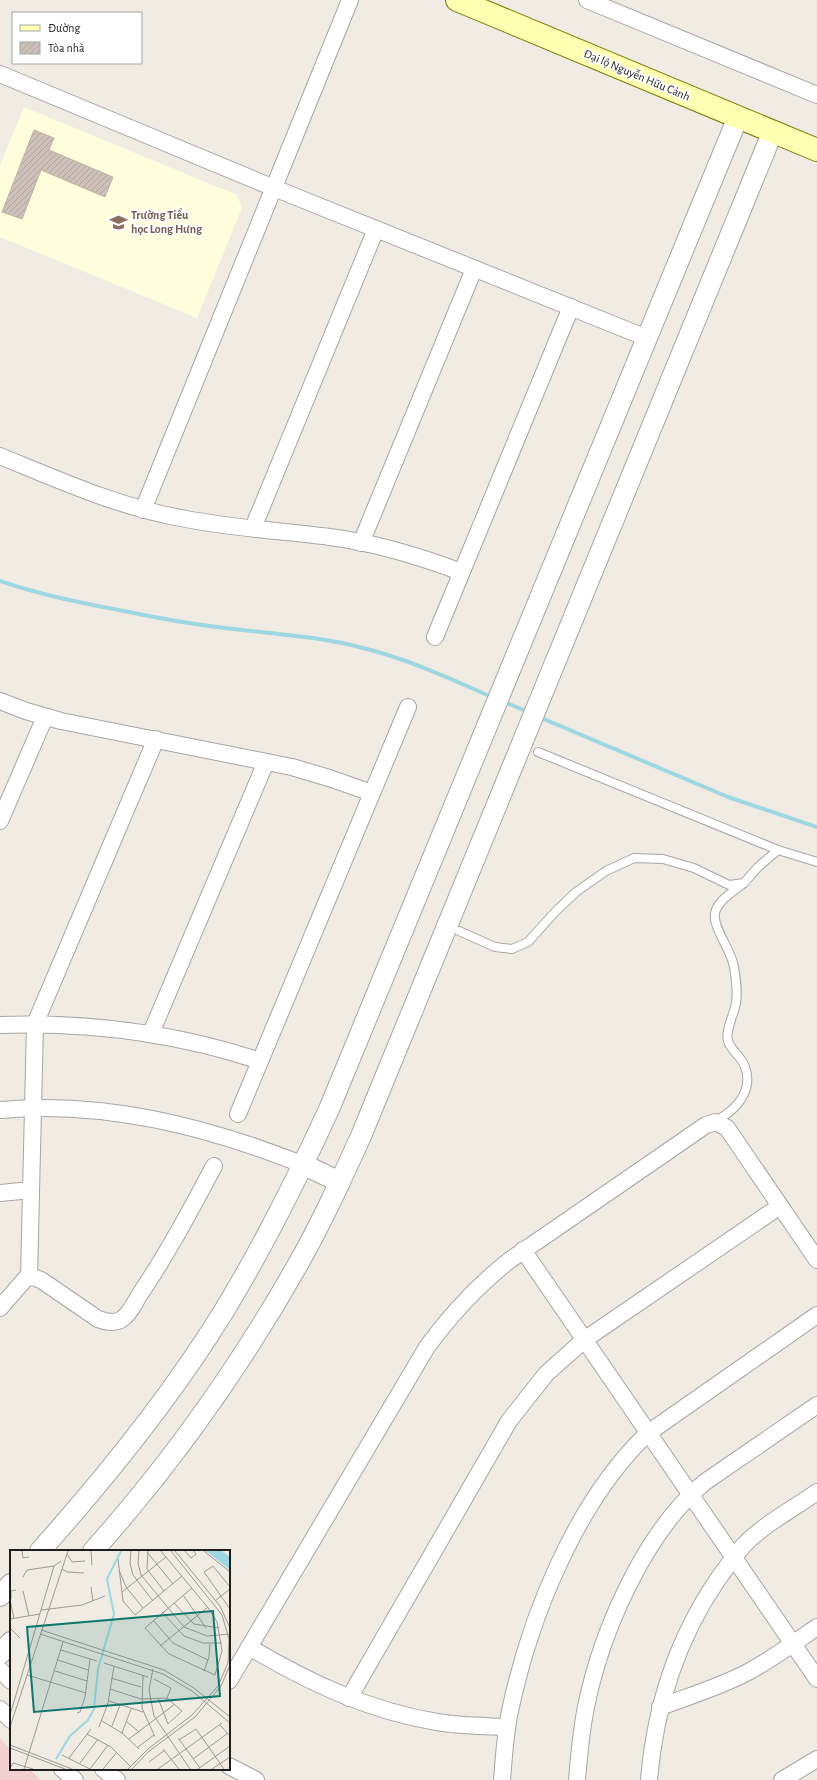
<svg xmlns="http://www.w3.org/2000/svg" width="817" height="1780" viewBox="0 0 817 1780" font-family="'Alegreya Sans',sans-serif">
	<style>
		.commercial { fill: #f3d0d0 }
		.education { fill: #fffddc }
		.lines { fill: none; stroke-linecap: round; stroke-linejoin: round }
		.stream { stroke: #9ed7e2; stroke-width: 4 }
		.building { fill: url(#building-hatch); stroke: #c3b0a3 }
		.service-casing { stroke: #a5a5a5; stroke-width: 10 }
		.minor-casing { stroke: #a5a5a5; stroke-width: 18 }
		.tertiary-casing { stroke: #a5a5a5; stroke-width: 22 }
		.secondary-casing { stroke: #737900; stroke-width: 24 }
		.service { stroke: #fff; stroke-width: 8 }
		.minor { stroke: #fff; stroke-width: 16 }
		.tertiary { stroke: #fff; stroke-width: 20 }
		.secondary { stroke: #ffffb1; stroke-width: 22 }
		.labels { text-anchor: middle; stroke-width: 3.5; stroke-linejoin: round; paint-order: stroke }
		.street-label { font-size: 12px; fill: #1e1e1e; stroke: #fff }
		.education-label { font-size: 12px; font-weight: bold; fill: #785e54; stroke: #fff; text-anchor: start }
		.inset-river { fill: none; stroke: #9ed7e2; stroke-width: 2 }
		.inset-road { fill: none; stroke: #9c9994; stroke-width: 1 }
		.view { fill: #0f766e; fill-opacity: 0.15; stroke: #0f766e; stroke-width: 2 }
		.inset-edge { fill: none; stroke: #1e1e1e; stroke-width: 2 }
	</style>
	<defs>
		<pattern id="building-hatch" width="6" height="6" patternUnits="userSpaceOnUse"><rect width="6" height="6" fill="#ccc0b8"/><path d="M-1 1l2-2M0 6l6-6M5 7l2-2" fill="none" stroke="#afa59e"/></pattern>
	</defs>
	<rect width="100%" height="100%" fill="#f0ebe3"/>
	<path class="commercial" d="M0,1738L11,1750V1769H29L41,1780H0Z"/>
	<path class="education" d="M24,107L237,195L242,208L197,318L0,237V165Z"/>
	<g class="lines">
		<g class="stream">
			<path d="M0,581C40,595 82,603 124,611C157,618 191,624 225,628C271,634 318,636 363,648C408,659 451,679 494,698"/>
			<path d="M504,702L529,712"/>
			<path d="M539,717L728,797L817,827"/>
		</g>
	</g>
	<path class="building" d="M34,130L54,138L49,150L113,177L105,197L41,170L22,219L2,212Z"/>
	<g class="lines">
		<defs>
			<g id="service">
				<path d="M538,752L778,850L817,862"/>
				<path d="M459,931L495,947L512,949L528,942L555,912L576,892L606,871L634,858L663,859L694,868L729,885L744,883L758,867L778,850"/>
				<path d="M722,1117C739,1107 753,1088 745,1067C742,1057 731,1051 728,1041C725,1030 734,1015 736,1003C738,991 736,979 734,967C732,951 712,927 715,913C718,900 734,891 744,883"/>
			</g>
			<g id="minor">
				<path d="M587,0L817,95"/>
				<path d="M0,74L274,188L647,338"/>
				<path d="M0,456C61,481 121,508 186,519C233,528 282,531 330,537C375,543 419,556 461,572"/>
				<path d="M143,510L350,0"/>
				<path d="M253,528L376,229"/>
				<path d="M361,543L474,269"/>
				<path d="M435,637L571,307"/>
				<path d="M0,701L26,711L61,721L292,767L329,778L372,793"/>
				<path d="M0,821L45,717"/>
				<path d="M0,1025C89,1022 176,1033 260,1061"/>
				<path d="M151,1033L266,762"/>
				<path d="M0,1110C104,1100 208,1127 304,1165"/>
				<path d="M238,1114L408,707"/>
				<path d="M0,1193L31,1190"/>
				<path d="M523,1250L817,1679"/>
				<path d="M29,1277L35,1024L156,739"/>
				<path d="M0,1308L26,1278L33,1277L41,1280L98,1319C106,1322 115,1324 122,1319C130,1314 135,1302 140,1294C168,1253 191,1209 214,1166"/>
				<path d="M249,1647C308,1682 369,1711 437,1722C460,1726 484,1726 507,1727"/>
				<path d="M0,1670L11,1681"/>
				<path d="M229,1681L427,1347C451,1314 477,1286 510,1260L706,1125L716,1122L727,1128L817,1260"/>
				<path d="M349,1698L509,1421L546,1374L584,1340L780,1206"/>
				<path d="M660,1707C689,1696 720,1687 748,1672C772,1659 794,1643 817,1627"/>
				<path d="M0,1709L11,1720"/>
				<path d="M229,1766L256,1780"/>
				<path d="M62,1769L75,1780"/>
				<path d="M103,1769L117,1780"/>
				<path d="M502,1780C504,1757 505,1734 510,1711C530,1616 577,1500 648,1433L817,1315"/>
				<path d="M577,1780C579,1756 581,1731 586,1707C601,1632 645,1531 705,1482L817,1405"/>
				<path d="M649,1780C655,1708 677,1639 718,1579C726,1568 734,1556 744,1545C764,1524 793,1509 817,1492"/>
				<path d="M782,1780L817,1759"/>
			</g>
			<g id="tertiary">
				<path d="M304,1165L340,1182"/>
				<path d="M40,1551C107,1476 171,1397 224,1311C264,1245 298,1177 330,1107L738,117"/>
				<path d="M93,1551C171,1464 239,1368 297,1266C321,1224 341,1180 361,1136L773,131"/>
				<path d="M0,1596L11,1584"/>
				<path d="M0,1654L11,1642"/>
			</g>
			<path id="secondary" d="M457,0L817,150"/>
		</defs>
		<use href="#service" class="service-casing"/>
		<use href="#minor" class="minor-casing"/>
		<use href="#tertiary" class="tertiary-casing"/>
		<use href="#secondary" class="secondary-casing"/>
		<use href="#service" class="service"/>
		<use href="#minor" class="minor"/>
		<use href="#tertiary" class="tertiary"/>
		<use href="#secondary" class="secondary"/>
	</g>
	<defs>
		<symbol id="school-bare" viewBox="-9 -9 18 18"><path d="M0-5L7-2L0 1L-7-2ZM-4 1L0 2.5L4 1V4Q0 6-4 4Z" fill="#8d6e63" stroke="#fff" stroke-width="2.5" paint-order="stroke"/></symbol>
	</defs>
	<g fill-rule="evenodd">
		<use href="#school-bare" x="106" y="210" width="25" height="25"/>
	</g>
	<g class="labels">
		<g class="street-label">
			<text transform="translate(637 75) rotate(23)" y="4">Đại lộ Nguyễn Hữu Cảnh</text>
		</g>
		<g class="education-label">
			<text x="131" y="219">Trường Tiểu<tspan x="131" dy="14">học Long Hưng</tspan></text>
		</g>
	</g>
	<g transform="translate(10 1550)">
		<rect width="220" height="220" fill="#f0ebe3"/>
		<path d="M196,1H212L220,7V20Z" fill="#9ed7e2"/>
		<path class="inset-river" d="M46,209L60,186L78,170L84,159L88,119L104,64L97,29L111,1"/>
		<path class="inset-road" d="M12,1L13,8L19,7M81,1L82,15M121,1L120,13L123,25L143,51M129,1L128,13L131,25L174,77L197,86L220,84M138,1L137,19L154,41M151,1L199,59L207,72L212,101L205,125L159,104L135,78L182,38M165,1L210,56L220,78M175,1L181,8L186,4L184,1M194,1L220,22M137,2L163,34M57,4L62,12L75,11M108,9L113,51L125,65L172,26M52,19L57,22L74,23M109,20L116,37L133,58M13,27L17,20L44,16L51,11M81,37L83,51M220,37L203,16L194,22L220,59M13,41L19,66M112,42L156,7M173,45L196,78M0,49L4,69M1,49V41L6,40M205,51L220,39M164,53L184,74L209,78M31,60L44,16M152,62L174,86L193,93H212M0,69L30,64M143,70L163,93L198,110M0,78L10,88M31,80L154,120L184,138L220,167M30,84L153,124L182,141L220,173M150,96L198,57M51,100L87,111M48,110L78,120M94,113L138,127M143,119L139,140L144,166L180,219M45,121L77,131M194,121L199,107L200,94M17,125L76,143M133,126L132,158L145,187M101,128L131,137M144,129L161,138L157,148L172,161L158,174M100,139L131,149L157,148M148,148L158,174M99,151L133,162M67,163L70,162L75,147L80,109M0,165L31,60L72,55L95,46M92,171L112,183L129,199M117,172L129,182M210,175L220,186M102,176L110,155M0,177L58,1M89,177L98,153L104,116M112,183L121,159M77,184L101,197L121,217M168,188L190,218M119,189L165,154M169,190L186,179L214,219M0,195L62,219M128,197L144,185M0,198L55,219M153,199L169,219M52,205L80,219M59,208L81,179M183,209L218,183M139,212L155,200M70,213L88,189M0,218L3,213L23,219M14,219L53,92M80,219L98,195M93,219L107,202M118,219L138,199L182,165L208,136L218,113L219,89L212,65L161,1M122,219L138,202L185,167L211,136L220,115M148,219L212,173M188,219L220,196M202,219L220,207"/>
		<path class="view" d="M203,61L210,146L24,162L17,77Z"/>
		<rect width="220" height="220" class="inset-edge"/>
	</g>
	<rect x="12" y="12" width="130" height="52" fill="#ffffff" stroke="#a5a5a5"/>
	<rect x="20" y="25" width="20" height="6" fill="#ffffb1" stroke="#a5a5a5"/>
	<text x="48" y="32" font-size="12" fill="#1e1e1e">Đường</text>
	<rect x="20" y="42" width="20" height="12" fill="url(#building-hatch)" stroke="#a5a5a5"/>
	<text x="48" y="52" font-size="12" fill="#1e1e1e">Tòa nhà</text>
</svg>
